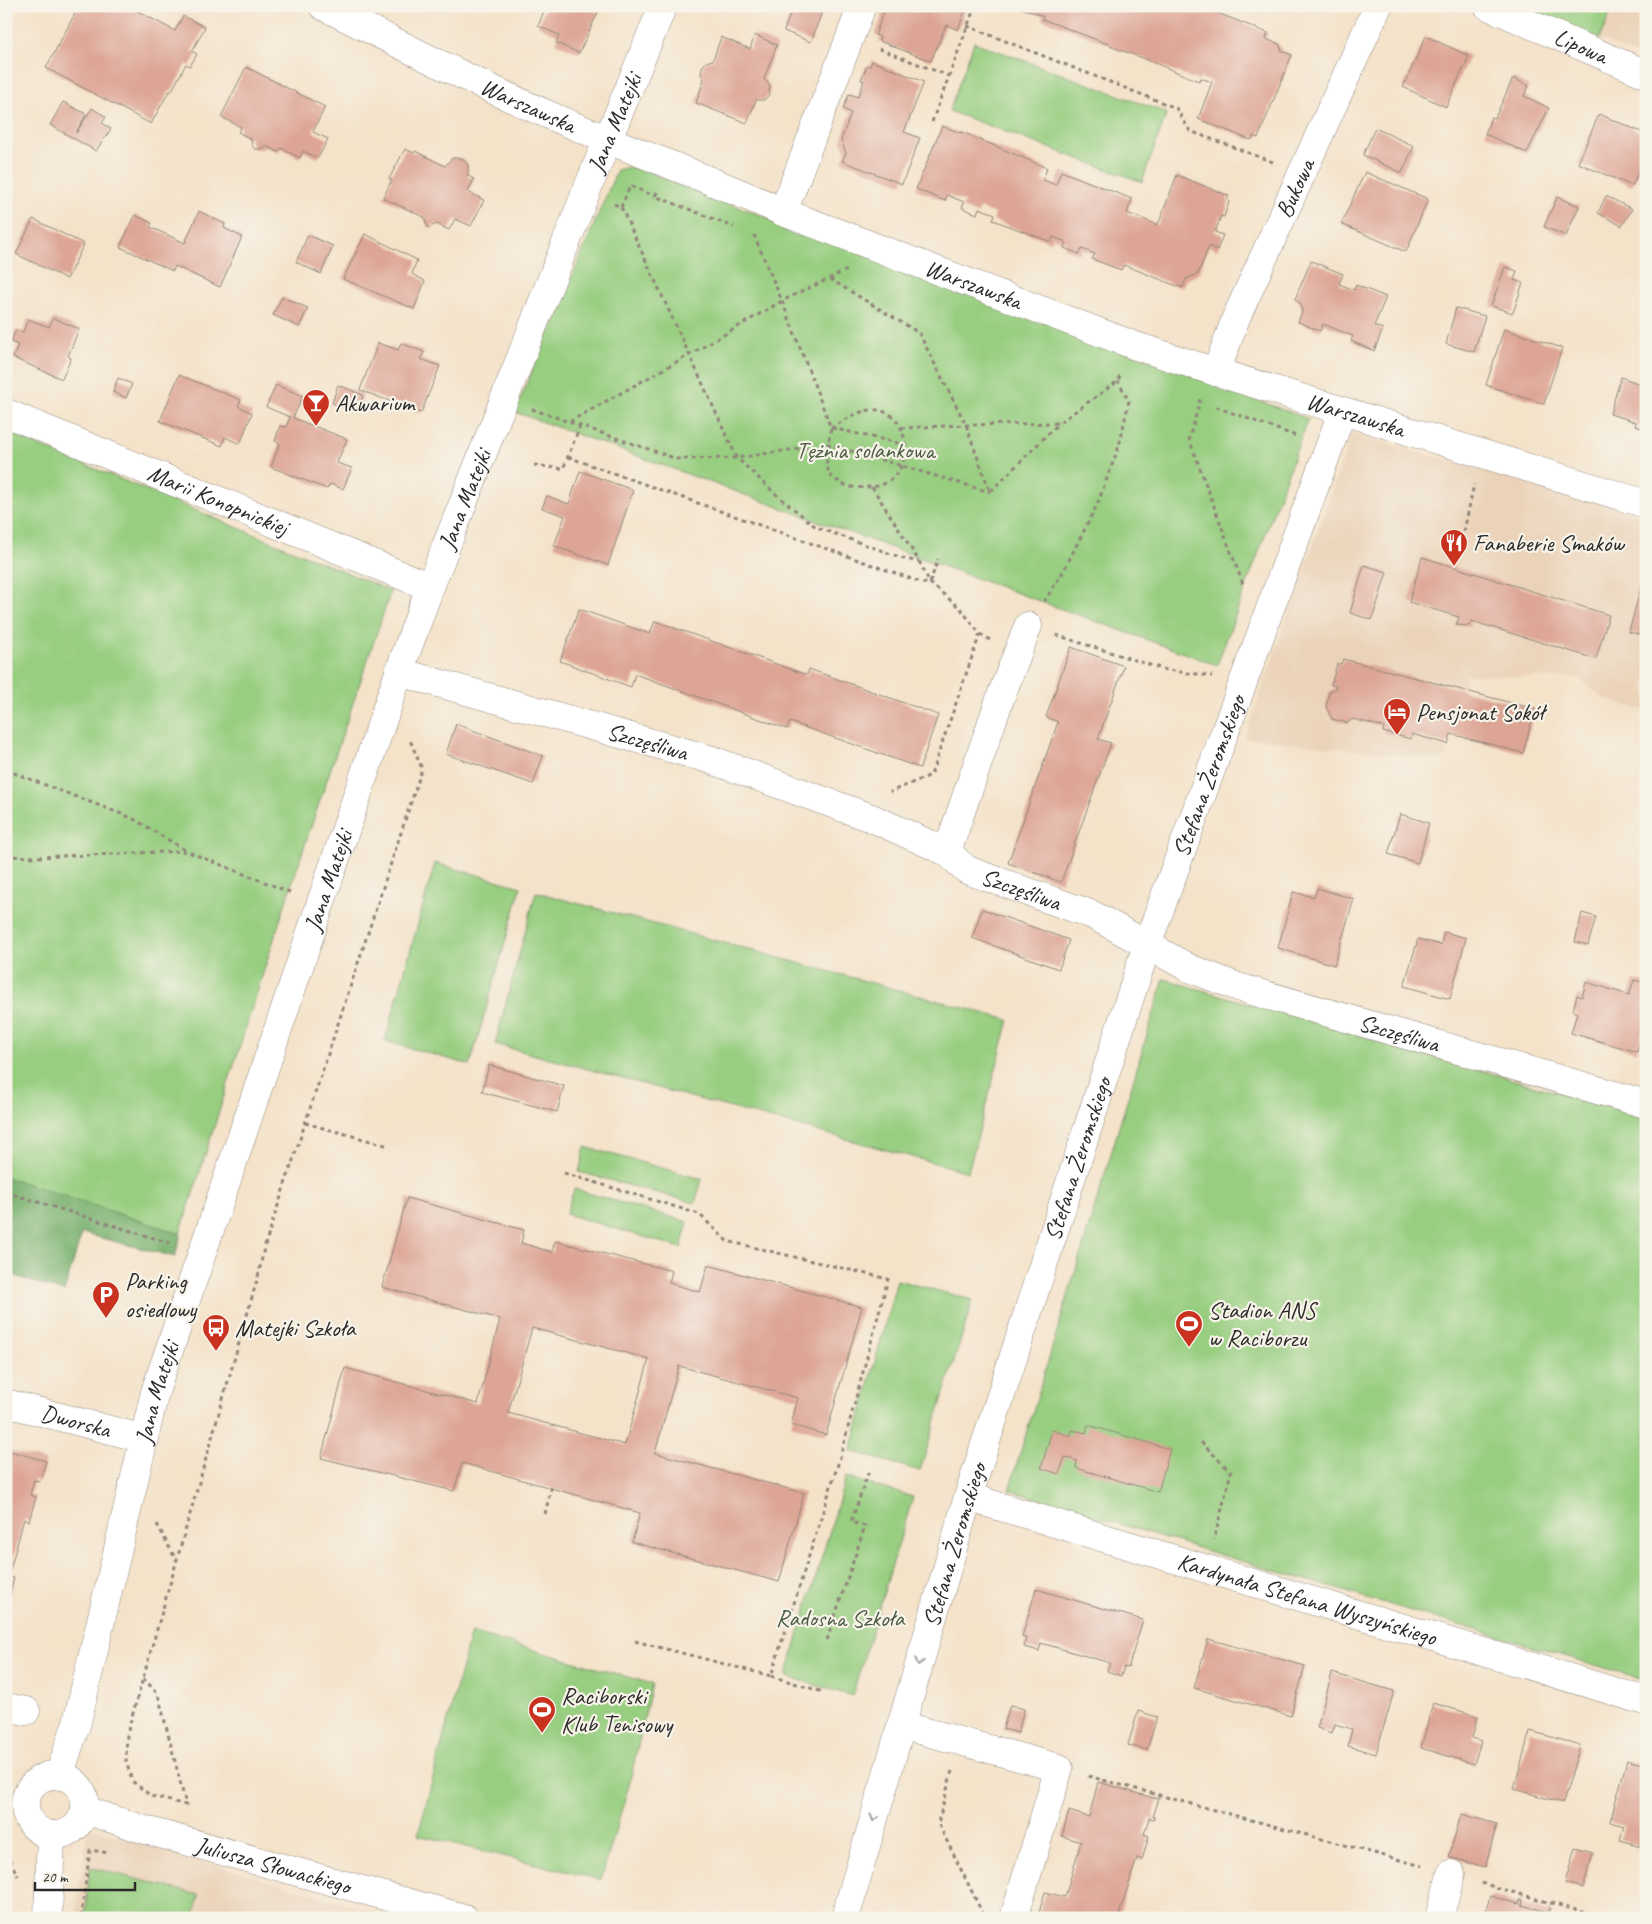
<svg xmlns="http://www.w3.org/2000/svg" width="1652" height="1924" viewBox="0 0 1652 1924" font-family="Caveat,sans-serif">
	<style>
		.built { fill: #ebd3b9 }
		.green { fill: #97ce80; stroke: #617c56 }
		.forest { fill: #79b16e; stroke: #526e4c }
		.building { fill: #dda595; fill-rule: evenodd }
		.lines { fill: none; stroke-linecap: round; stroke-linejoin: round }
		.street-casing { stroke: #90867a; stroke-width: 29 }
		.path { stroke: #90867a; stroke-width: 3; stroke-dasharray: 4 4; stroke-linecap: butt }
		.street { stroke: #fff; stroke-width: 28 }
		.oneway { stroke: #a0a0a0 }
		.labels { text-anchor: middle; stroke-width: 4.5; stroke-linejoin: round; paint-order: stroke }
		.street-label { font-size: 24px; fill: #2b2b2b; stroke: #f7f3e8 }
		.poi-label { font-size: 24px; fill: #2b2b2b; stroke: #f7f3e8; text-anchor: start }
		.park-label { font-size: 24px; fill: #4b5c44; stroke: #f7f3e8 }
	</style>
	<rect width="100%" height="100%" fill="#f7f3e8"/>
	<filter id="ink" filterUnits="userSpaceOnUse"><feTurbulence type="fractalNoise" baseFrequency=".02" numOctaves="2"/><feDisplacementMap in="SourceGraphic" scale="10" xChannelSelector="R" yChannelSelector="G"/><feConvolveMatrix kernelMatrix="1 2 1 2 8 2 1 2 1" color-interpolation-filters="sRGB"/></filter>
	<filter id="wash" filterUnits="userSpaceOnUse"><feTurbulence type="fractalNoise" baseFrequency=".0096" numOctaves="4" result="noise"/><feDisplacementMap in="SourceGraphic" scale="20" xChannelSelector="R" yChannelSelector="G"/><feGaussianBlur stdDeviation="1.12" result="paint"/><feColorMatrix in="noise" values="0 0 0 0 0 0 0 0 0 0 0 0 0 0 0 0 0 1.4 0 .05"/><feComposite in="paint" operator="in"/></filter>
	<g filter="url(#wash)">
		<rect width="100%" height="100%" fill="#f4e2c9"/>
		<g class="built">
			<path d="M1614,6H1646V59L1599,39Z"/>
			<path d="M1352,434L1646,516V711L1604,699L1579,678L1466,675L1444,760L1245,738Z"/>
			<path d="M88,1827L327,1898L396,1918H75Z"/>
		</g>
		<g class="green">
			<path d="M1524,6H1614L1599,39Z"/>
			<path d="M974,42L1167,113L1142,182L949,111Z"/>
			<path d="M629,167L645,170L672,182L1308,419L1217,665L515,412L617,170Z"/>
			<path d="M6,432L391,591L289,892L180,1234L6,1180Z"/>
			<path d="M435,863L521,887L470,1065L385,1041Z"/>
			<path d="M536,892L1009,1020L968,1172L495,1044Z"/>
			<path d="M1164,979L1646,1118V1680L1211,1552L1009,1490Z"/>
			<path d="M585,1147L702,1179L695,1203L579,1172Z"/>
			<path d="M574,1189L688,1222L681,1248L566,1214Z"/>
			<path d="M897,1280L973,1300L920,1471L851,1451Z"/>
			<path d="M846,1477L913,1497L852,1696L786,1676Z"/>
			<path d="M471,1632L652,1684L629,1785L601,1880L418,1835Z"/>
			<path d="M90,1867L199,1895L193,1918H85Z"/>
		</g>
		<path class="forest" d="M6,1177L181,1234L175,1257L82,1233L64,1292L6,1273Z"/>
		<g id="blocks">
			<g class="building">
				<path d="M79,6H128L175,31L183,16L205,27L192,51L197,54L190,66L186,64L171,92L169,91L151,124L46,68Z"/>
				<path d="M546,6H601L579,53L556,43L559,35L538,26Z"/>
				<path d="M793,6H824L811,42L784,31Z"/>
				<path d="M886,6H967L958,30L946,25L931,61L879,41L880,37L875,35Z"/>
				<path d="M1016,6H1200L1268,33L1266,39L1279,44L1282,51L1292,55L1258,138L1253,136L1251,140L1198,119L1212,82L1200,78L1199,81L1191,78L1143,58L1112,47L1113,46L1042,19L1043,16Z"/>
				<path d="M755,35L777,45L764,79L770,86L769,95L764,100H756L747,123L696,103L704,80L701,74L702,67L706,62L713,60L721,37L750,49Z"/>
				<path d="M1426,36L1469,56L1446,107L1403,87Z"/>
				<path d="M872,61L924,82L904,132L920,138L902,184L842,161L846,153L841,140L851,113L843,109L849,94L858,97L864,81L861,80L867,65L870,66Z"/>
				<path d="M246,67L325,107L313,132L328,139L318,158L303,151L300,158L281,148L278,152L266,146L262,149H255L252,146L251,139L238,132L241,127L221,117Z"/>
				<path d="M1513,78L1529,86L1524,96L1549,108L1527,153L1485,134L1491,117L1495,118Z"/>
				<path d="M63,102L86,114L76,133L92,108L106,117L102,123L111,129L96,151L50,125Z"/>
				<path d="M1599,114L1646,134V155L1632,186L1578,163Z"/>
				<path d="M942,126L961,133L962,132L1047,168L1043,180L1056,185L1061,171L1132,199L1127,213L1158,225L1177,175L1229,196L1227,200L1229,202L1224,217L1221,216L1215,232L1223,235L1217,250L1209,246L1198,274L1186,279L1182,288L1124,265L1121,270L1092,259L1095,254L1082,249L1079,254L1064,248L1066,242L1053,237L1051,242L993,220L995,214L979,208L977,214L962,208L964,202L947,195L945,201L916,189Z"/>
				<path d="M1375,128L1414,146L1402,173L1363,155Z"/>
				<path d="M405,149L414,153L415,151L445,166L452,158H462L468,165V176L474,179L468,192L484,200L471,226L455,219L449,230L437,224L428,228L424,217L383,198L392,180L389,179Z"/>
				<path d="M1365,172L1428,199L1406,252L1341,224Z"/>
				<path d="M1606,196L1632,209L1622,226L1598,213Z"/>
				<path d="M1557,197L1579,206L1566,236L1544,227Z"/>
				<path d="M199,211L225,224L224,228L242,237L220,287L175,266L173,271L120,247L135,215L152,223L150,227L185,243Z"/>
				<path d="M33,219L84,244L67,279L16,254Z"/>
				<path d="M365,234L417,260L412,274L425,281L414,309L343,279Z"/>
				<path d="M308,235L333,246L321,274L296,262Z"/>
				<path d="M1311,261L1343,274L1339,284L1354,290L1356,285L1386,297L1374,326L1383,329L1374,351L1351,341L1353,336L1323,324L1320,331L1298,322L1302,312L1300,303L1295,299Z"/>
				<path d="M1505,267L1517,271L1514,280L1523,283L1513,313L1491,306Z"/>
				<path d="M282,297L308,308L299,327L273,315Z"/>
				<path d="M1456,308L1485,316L1474,352L1446,344Z"/>
				<path d="M53,318L79,329L68,356L71,358L62,379L13,358L18,345L11,342L16,330L23,332L28,319L49,327Z"/>
				<path d="M1504,329L1562,348L1544,404L1486,385Z"/>
				<path d="M378,343L398,350L401,343L424,352L421,359L440,366L421,413L360,390Z"/>
				<path d="M1646,371V429L1635,426L1636,422L1610,414L1621,377L1640,384Z"/>
				<path d="M179,375L241,400L238,406L252,413L240,444L225,437L222,446L160,421Z"/>
				<path d="M118,378L132,384L126,398L113,392Z"/>
				<path d="M276,385L303,396L293,418L347,439L337,463L352,468L343,489L330,484L327,489L271,467L280,443L275,441L280,426L286,427L290,417L266,407Z"/>
				<path d="M338,385L363,395L358,412L332,403Z"/>
				<path d="M580,471L633,490L608,565L554,546L565,516L542,508L547,496L569,504Z"/>
				<path d="M1422,557L1609,615L1596,659L1471,621L1469,626L1456,625L1459,617L1409,602Z"/>
				<path d="M1364,565L1387,572L1372,620L1350,613Z"/>
				<path d="M1645,572H1646V636L1629,632Z"/>
				<path d="M579,609L650,634L655,621L807,675L809,669L938,715L920,768L790,722L787,729L635,674L631,687L560,661Z"/>
				<path d="M1071,647L1124,666L1098,739L1111,743L1061,882L1008,863L1058,722L1046,717Z"/>
				<path d="M1343,659L1535,709L1523,753L1451,734L1448,744L1412,734L1411,739L1383,732L1384,727L1353,719L1347,723L1332,719L1326,707L1329,692L1335,689L1336,686L1331,685L1337,664H1341Z"/>
				<path d="M456,724L543,756L533,784L446,754Z"/>
				<path d="M1400,814L1429,823L1418,863L1388,854Z"/>
				<path d="M1317,888L1354,899L1334,965L1278,948L1293,892L1314,897Z"/>
				<path d="M982,909L1069,940L1059,969L972,938Z"/>
				<path d="M1582,913L1596,917L1588,945L1575,942Z"/>
				<path d="M1444,932L1466,938L1450,999L1404,986L1418,939L1441,945Z"/>
				<path d="M1634,980L1646,983V1021L1637,1052L1571,1033L1577,1013L1573,1011L1577,995L1582,997L1586,982L1629,995Z"/>
				<path d="M489,1065L564,1086L557,1112L482,1092Z"/>
				<path d="M407,1198L524,1230L521,1243L552,1252L555,1241L672,1271L669,1283L700,1292L708,1265L862,1307L826,1435L791,1425L798,1398L679,1366L655,1453L804,1493L779,1582L632,1542L640,1513L462,1463L454,1491L321,1458L345,1368L478,1404L500,1319L382,1287ZM532,1328L649,1359L625,1445L508,1413Z"/>
				<path d="M1088,1425L1170,1449L1158,1492L1076,1468L1077,1461L1065,1457L1059,1474L1041,1468L1052,1430L1071,1436L1072,1430L1086,1433Z"/>
				<path d="M6,1450L46,1461L40,1481L34,1480L30,1495L36,1497L29,1521L24,1519L8,1577L14,1578L7,1605Z"/>
				<path d="M1036,1589L1143,1620L1128,1668L1124,1667L1121,1676L1107,1671L1110,1663L1041,1643L1039,1651L1024,1647L1026,1638L1022,1637Z"/>
				<path d="M1208,1639L1305,1666L1291,1716L1194,1688Z"/>
				<path d="M1332,1673L1394,1691L1376,1754L1348,1746L1352,1729L1335,1724L1332,1733L1317,1728Z"/>
				<path d="M1433,1703L1478,1716L1472,1738L1481,1741L1474,1764L1421,1748Z"/>
				<path d="M1010,1705L1024,1709L1018,1733L1003,1729Z"/>
				<path d="M1138,1711L1157,1717L1147,1750L1128,1745Z"/>
				<path d="M1530,1731L1580,1745L1563,1803L1514,1789Z"/>
				<path d="M1627,1760L1646,1765V1833L1641,1846L1620,1840L1624,1826L1610,1822Z"/>
				<path d="M1098,1782L1157,1799L1158,1795H1160L1153,1817L1155,1818L1153,1820L1149,1818L1144,1834L1149,1836L1142,1860L1137,1858L1119,1915L1128,1918H1045L1038,1916L1045,1892L1065,1897L1081,1842L1062,1836L1069,1811L1089,1817Z"/>
				<path d="M1461,1814L1497,1824L1485,1867L1449,1857Z"/>
				<path d="M1575,1848L1593,1853L1583,1888L1565,1883Z"/>
				<path d="M1490,1896L1519,1904L1520,1900H1523L1522,1905L1547,1912L1549,1908H1551L1548,1918H1484Z"/>
			</g>
		</g>
	</g>
	<g filter="url(#ink)">
		<use href="#blocks" fill-opacity="0" stroke="#90867a" stroke-width="1"/>
		<g class="lines">
			<defs>
				<g id="street">
					<path id="s1" d="M323,6C398,43 472,82 549,115C626,149 706,177 783,212L1133,345L1216,372L1646,504"/>
					<path id="s2" d="M1488,6L1646,74"/>
					<path d="M783,212L862,6"/>
					<path id="s3" d="M1216,372L1236,318L1378,6"/>
					<path id="s4" d="M6,413L430,587"/>
					<path id="s5" d="M399,672L709,759L874,819L947,852L967,870L1093,915L1189,968L1238,987L1646,1104"/>
					<path d="M947,852L1001,696L1028,626"/>
					<path id="s6" d="M6,1403L145,1439"/>
					<path id="s7" d="M968,1497L1646,1701"/>
					<path d="M6,1707L26,1711"/>
					<path d="M901,1725L1059,1768L1014,1918"/>
					<circle cx="55" cy="1805" r="30"/>
					<path id="s8" d="M59,1776L77,1722L155,1392L399,672L430,587L586,192L663,6"/>
					<path id="s9" d="M85,1810L142,1829L464,1918"/>
					<path d="M48,1918L51,1835"/>
					<path id="s10" d="M845,1918L968,1497L1147,945L1342,412"/>
					<path d="M1439,1918L1451,1874"/>
				</g>
			</defs>
			<use href="#street" class="street-casing"/>
			<g class="path">
				<path d="M967,26L1176,108L1190,131L1273,162"/>
				<path d="M879,49L949,76"/>
				<path d="M932,122L975,6"/>
				<path d="M657,192L655,196L734,227"/>
				<path d="M614,204L621,207L737,458L778,496L816,527L908,560L919,561"/>
				<path d="M621,207L630,186L655,196"/>
				<path d="M754,235L782,301L831,428L826,457L829,475C834,478 839,482 845,485C851,488 860,488 867,487C917,487 915,414 877,410C861,408 845,420 831,428"/>
				<path d="M830,279L919,333L966,425L990,492L1059,423"/>
				<path d="M1198,400L1200,401L1189,439L1244,587"/>
				<path d="M1216,407L1299,437"/>
				<path d="M532,409L569,422L689,355L782,301L847,270"/>
				<path d="M570,422L677,459L737,458L828,444L990,492"/>
				<path d="M832,428L906,445"/>
				<path d="M901,428L966,425L1059,423L1118,381L1121,372"/>
				<path d="M568,457L923,583H930L938,559"/>
				<path d="M534,465L563,469L580,426"/>
				<path d="M872,487L919,561L930,583L961,609L980,634L931,775L890,792"/>
				<path d="M1459,555L1474,484"/>
				<path d="M1044,602L1064,570L1097,505L1119,446L1129,401L1118,381"/>
				<path d="M980,634L990,640"/>
				<path d="M1056,635L1166,670L1212,676"/>
				<path d="M6,770L132,818L185,850"/>
				<path d="M6,856L38,857L186,851L292,893"/>
				<path d="M305,1123L389,1146"/>
				<path d="M564,1173L699,1214L727,1241L888,1279L839,1461L771,1676L635,1641"/>
				<path d="M6,1192L173,1244"/>
				<path d="M1201,1442L1231,1472L1214,1540"/>
				<path d="M545,1514L551,1488"/>
				<path d="M157,1524L176,1560"/>
				<path d="M827,1640L865,1526L851,1522L870,1468"/>
				<path d="M771,1676L823,1692"/>
				<path d="M143,1678L158,1694L186,1805L151,1796L132,1781L126,1761L127,1734L259,1273L264,1248L422,769L410,740"/>
				<path d="M952,1771L938,1823L982,1912"/>
				<path d="M1088,1776L1422,1866"/>
				<path d="M6,1853L18,1876"/>
				<path d="M1481,1883L1604,1918"/>
				<path d="M81,1917L90,1850L109,1853"/>
			</g>
			<use href="#street" class="street"/>
		</g>
		<defs><path id="oneway-chevron" d="M-2-3.5L2.5 0L-2 3.5" fill="none" stroke-width="1.6" stroke-linecap="round" stroke-linejoin="round" transform="scale(1.25)"/></defs>
		<g class="oneway">
			<use href="#oneway-chevron" transform="translate(919 1662) rotate(106)"/>
			<use href="#oneway-chevron" transform="translate(874 1818) rotate(106)"/>
		</g>
	</g>
	<defs>
		<symbol id="bar-pin" viewBox="-11 -11 22 30"><path d="M0 17L-7.5 6A9.5 9.5 0 1 1 7.5 6Z" fill="#c8321e" stroke="#f7f3e8"/><path d="M-6-5H6L.8 .8V4.5H3.5V6h-7V4.5H-.8V.8Z" fill="#fff"/></symbol>
		<symbol id="restaurant-pin" viewBox="-11 -11 22 30"><path d="M0 17L-7.5 6A9.5 9.5 0 1 1 7.5 6Z" fill="#c8321e" stroke="#f7f3e8"/><path d="M-5-6h1v4h1v-4h1v4h1v-4h1v5L-1.5 .5V6h-2V.5L-5-1ZM5-6V6H3V1.5H1.5Q1.5-4 5-6Z" fill="#fff"/></symbol>
		<symbol id="hotel-pin" viewBox="-11 -11 22 30"><path d="M0 17L-7.5 6A9.5 9.5 0 1 1 7.5 6Z" fill="#c8321e" stroke="#f7f3e8"/><path d="M-6-4.5h1.5V1H6V5H4.5V3h-9V5H-6ZM-4 0a1.8 1.8 0 1 1 3.6 0ZM.5 0V-2.5h3Q6-2.5 6 0Z" fill="#fff"/></symbol>
		<symbol id="parking-pin" viewBox="-11 -11 22 30"><path d="M0 17L-7.5 6A9.5 9.5 0 1 1 7.5 6Z" fill="#c8321e" stroke="#f7f3e8"/><path d="M-3.5-5.5H1a3.5 3.5 0 0 1 0 7H-1V5.5H-3.5ZM-1-3.4V-.6H.8a1.4 1.4 0 0 0 0-2.8Z" fill="#fff"/></symbol>
		<symbol id="stadium-pin" viewBox="-11 -11 22 30"><path d="M0 17L-7.5 6A9.5 9.5 0 1 1 7.5 6Z" fill="#c8321e" stroke="#f7f3e8"/><path d="M0-5a6.5 5 0 1 0 0 10a6.5 5 0 1 0 0-10ZM-3.5-1.8h7v3.6h-7Z" fill="#fff"/></symbol>
		<symbol id="bus-pin" viewBox="-11 -11 22 30"><path d="M0 17L-7.5 6A9.5 9.5 0 1 1 7.5 6Z" fill="#c8321e" stroke="#f7f3e8"/><path d="M-5-6H5V4H4V6H2V4H-2V6H-4V4H-5ZM-3.5-4V0h7V-4ZM-3.5 1.2v1.5H-2V1.2ZM2 1.2v1.5H3.5V1.2Z" fill="#fff"/></symbol>
	</defs>
	<g fill-rule="evenodd">
		<use href="#bar-pin" x="300" y="387" width="32" height="43"/>
		<use href="#restaurant-pin" x="1438" y="527" width="32" height="43"/>
		<use href="#hotel-pin" x="1381" y="696" width="32" height="43"/>
		<use href="#parking-pin" x="90" y="1279" width="32" height="43"/>
		<use href="#stadium-pin" x="1173" y="1308" width="32" height="43"/>
		<use href="#bus-pin" x="200" y="1312" width="32" height="43"/>
		<use href="#stadium-pin" x="526" y="1694" width="32" height="43"/>
	</g>
	<g class="labels">
		<g class="street-label">
			<text dy="8" stroke="none"><textPath href="#s2" startOffset="101">Lipowa</textPath></text>
			<text dy="8" stroke="none"><textPath href="#s1" startOffset="228">Warszawska</textPath></text>
			<text dy="8" stroke="none"><textPath href="#s8" startOffset="1746">Jana Matejki</textPath></text>
			<text dy="8" stroke="none"><textPath href="#s3" startOffset="200">Bukowa</textPath></text>
			<text dy="8" stroke="none"><textPath href="#s1" startOffset="708">Warszawska</textPath></text>
			<text dy="8" stroke="none"><textPath href="#s1" startOffset="1112">Warszawska</textPath></text>
			<text dy="8" stroke="none"><textPath href="#s8" startOffset="1341">Jana Matejki</textPath></text>
			<text dy="8" stroke="none"><textPath href="#s4" startOffset="229">Marii Konopnickiej</textPath></text>
			<text dy="8" stroke="none"><textPath href="#s5" startOffset="258">Szczęśliwa</textPath></text>
			<text dy="8" stroke="none"><textPath href="#s10" startOffset="1199">Stefana Żeromskiego</textPath></text>
			<text dy="8" stroke="none"><textPath href="#s8" startOffset="936">Jana Matejki</textPath></text>
			<text dy="8" stroke="none"><textPath href="#s5" startOffset="662">Szczęśliwa</textPath></text>
			<text dy="8" stroke="none"><textPath href="#s5" startOffset="1068">Szczęśliwa</textPath></text>
			<text dy="8" stroke="none"><textPath href="#s10" startOffset="794">Stefana Żeromskiego</textPath></text>
			<text dy="8" stroke="none"><textPath href="#s8" startOffset="396">Jana Matejki</textPath></text>
			<text dy="8" stroke="none"><textPath href="#s6" startOffset="72">Dworska</textPath></text>
			<text dy="8" stroke="none"><textPath href="#s10" startOffset="389">Stefana Żeromskiego</textPath></text>
			<text dy="8" stroke="none"><textPath href="#s7" startOffset="354">Kardynała Stefana Wyszyńskiego</textPath></text>
			<text dy="8" stroke="none"><textPath href="#s9" startOffset="196">Juliusza Słowackiego</textPath></text>
		</g>
		<g class="poi-label">
			<text x="335" y="411">Akwarium</text>
			<text x="1473" y="551">Fanaberie Smaków</text>
			<text x="1416" y="720">Pensjonat Sokół</text>
			<text x="125" y="1289">Parking<tspan x="125" dy="28">osiedlowy</tspan></text>
			<text x="1208" y="1318">Stadion ANS<tspan x="1208" dy="28">w Raciborzu</tspan></text>
			<text x="235" y="1336">Matejki Szkoła</text>
			<text x="561" y="1704">Raciborski<tspan x="561" dy="28">Klub Tenisowy</tspan></text>
		</g>
		<g class="park-label">
			<text x="865" y="458">Tężnia solankowa</text>
			<text x="840" y="1626">Radosna Szkoła</text>
		</g>
	</g>
	<rect width="1652" height="1924" fill="none" stroke="#f7f3e8" stroke-width="25"/>
	<path d="M35 1882v8h100v-8" fill="none" stroke="#2b2b2b" stroke-width="2.5"/>
	<text x="42" y="1882" font-size="15" fill="#2b2b2b" stroke="#f7f3e8" stroke-width="4" paint-order="stroke">20 m</text>
</svg>
